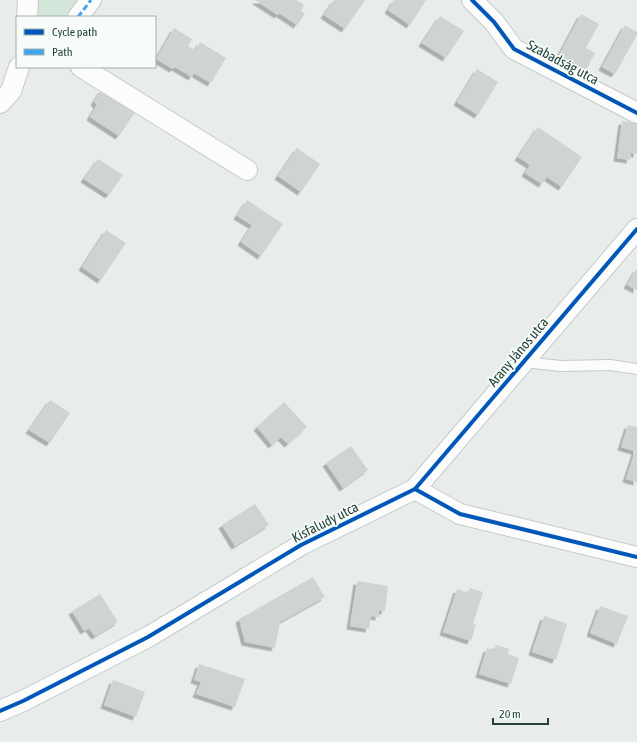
<svg xmlns="http://www.w3.org/2000/svg" width="637" height="742" viewBox="0 0 637 742" font-family="'Asap Condensed',sans-serif">
	<style>
		.green { fill: #d1e6d8 }
		.building { fill: #cfd4d2; filter: url(#shadow) }
		.lines { fill: none; stroke-linecap: round; stroke-linejoin: round }
		.lane-casing { stroke: #c5cac8; stroke-width: 12 }
		.street-casing { stroke: #c5cac8; stroke-width: 22 }
		.lane { stroke: #fcfcfc; stroke-width: 10 }
		.street { stroke: #fcfcfc; stroke-width: 20 }
		.quiet { stroke: #3ea4ec; stroke-width: 3; stroke-dasharray: 6 3; stroke-linecap: butt }
		.cycleway-casing { stroke: #f7fbf9; stroke-width: 6 }
		.cycleway { stroke: #0057b8; stroke-width: 4 }
		.labels { text-anchor: middle; stroke-width: 3.5; stroke-linejoin: round; paint-order: stroke }
		.street-label { font-size: 14px; fill: #24423a; stroke: #f7fbf9 }
	</style>
	<defs>
		<filter id="shadow"><feDropShadow dx="-3.5" dy="3.5" stdDeviation="0" flood-color="#0004"/></filter>
	</defs>
	<rect width="100%" height="100%" fill="#e8edeb"/>
	<path class="green" d="M30,0H80L66,17H29Z"/>
	<g class="building">
		<path d="M255,0H296L304,5L301,11L305,14L297,25L279,13L278,15Z"/>
		<path d="M334,0H365L345,29L324,15Z"/>
		<path d="M394,0H426L410,25L388,10Z"/>
		<path d="M581,14L599,24L586,48L595,53L586,70L559,55Z"/>
		<path d="M440,16L464,31L446,58L422,43Z"/>
		<path d="M625,25L637,32V35L615,74L602,67Z"/>
		<path d="M174,28L192,39L188,46L195,50L200,42L226,58L211,83L194,73L192,77L175,67L173,69L156,59Z"/>
		<path d="M477,69L498,82L478,115L457,102Z"/>
		<path d="M102,89L136,111L119,136L90,117L97,105L94,102Z"/>
		<path d="M622,121L637,123V154L631,153L630,160L617,158Z"/>
		<path d="M538,127L582,157L562,187L547,177L542,184L525,173L530,165L518,157Z"/>
		<path d="M297,148L320,164L301,192L278,176Z"/>
		<path d="M98,159L123,175L109,195L84,179Z"/>
		<path d="M247,200L283,224L261,256L241,242L252,225L237,216Z"/>
		<path d="M106,230L126,243L101,280L82,267Z"/>
		<path d="M637,268V290L627,285Z"/>
		<path d="M50,400L70,413L50,443L29,430Z"/>
		<path d="M284,402L307,427L288,444L281,437L272,445L257,427Z"/>
		<path d="M628,425L637,427V482L626,479L635,451L621,447Z"/>
		<path d="M351,446L368,470L343,488L326,463Z"/>
		<path d="M255,504L269,525L235,546L222,525Z"/>
		<path d="M313,577L325,597L280,622L275,648L245,642L239,619Z"/>
		<path d="M357,581L388,586L385,611H379V617L371,616L369,629L350,626Z"/>
		<path d="M470,588L483,592L473,624L476,625L471,641L443,632L457,589L468,593Z"/>
		<path d="M100,594L118,622L95,636L89,628L84,631L72,611Z"/>
		<path d="M600,606L628,616L617,644L590,633Z"/>
		<path d="M544,616L567,624L556,660L532,652Z"/>
		<path d="M496,645L509,649L508,654L519,658L511,684L479,674L487,648L494,650Z"/>
		<path d="M199,664L245,679L235,707L196,694L201,682L194,680Z"/>
		<path d="M113,680L145,692L136,717L104,705Z"/>
	</g>
	<g class="lines">
		<defs>
			<path id="lane" d="M524,362L561,366L610,365L637,369"/>
			<g id="street">
				<path d="M472,0L494,22L514,49L637,113"/>
				<path d="M27,17L28,0"/>
				<path d="M78,17L91,0"/>
				<path d="M81,67L247,170"/>
				<path d="M0,103L11,91L19,67"/>
				<path d="M415,489L460,514L637,557"/>
				<path d="M0,711L23,701L148,637L301,545L415,489L637,229"/>
			</g>
		</defs>
		<use href="#lane" class="lane-casing"/>
		<use href="#street" class="street-casing"/>
		<use href="#lane" class="lane"/>
		<use href="#street" class="street"/>
		<path class="quiet" d="M78,17L91,0"/>
		<defs>
			<g id="cycleway">
				<path d="M472,0L494,22L514,49L637,113"/>
				<path d="M415,489L460,514L637,557"/>
				<path d="M0,711L23,701L148,637L301,545L415,489L637,229"/>
			</g>
		</defs>
		<use href="#cycleway" class="cycleway-casing"/>
		<use href="#cycleway" class="cycleway"/>
	</g>
	<g class="labels">
		<g class="street-label">
			<text transform="translate(563 62) rotate(28)" y="5">Szabadság utca</text>
			<text transform="translate(518 352) rotate(-50)" y="5">Arany János utca</text>
			<text transform="translate(325 522) rotate(-27)" y="5">Kisfaludy utca</text>
		</g>
	</g>
	<rect x="16" y="16" width="140" height="52" fill="#f7fbf9" stroke="#a3b1ad"/>
	<rect x="24" y="29" width="20" height="6" fill="#0057b8" stroke="#a3b1ad"/>
	<text x="52" y="36" font-size="12" fill="#24423a">Cycle path</text>
	<rect x="24" y="49" width="20" height="6" fill="#3ea4ec" stroke="#a3b1ad"/>
	<text x="52" y="56" font-size="12" fill="#24423a">Path</text>
	<path d="M493 718v6h55v-6" fill="none" stroke="#24423a" stroke-width="2"/>
	<text x="499" y="718" font-size="12" fill="#24423a" stroke="#f7fbf9" stroke-width="3" paint-order="stroke">20 m</text>
</svg>
